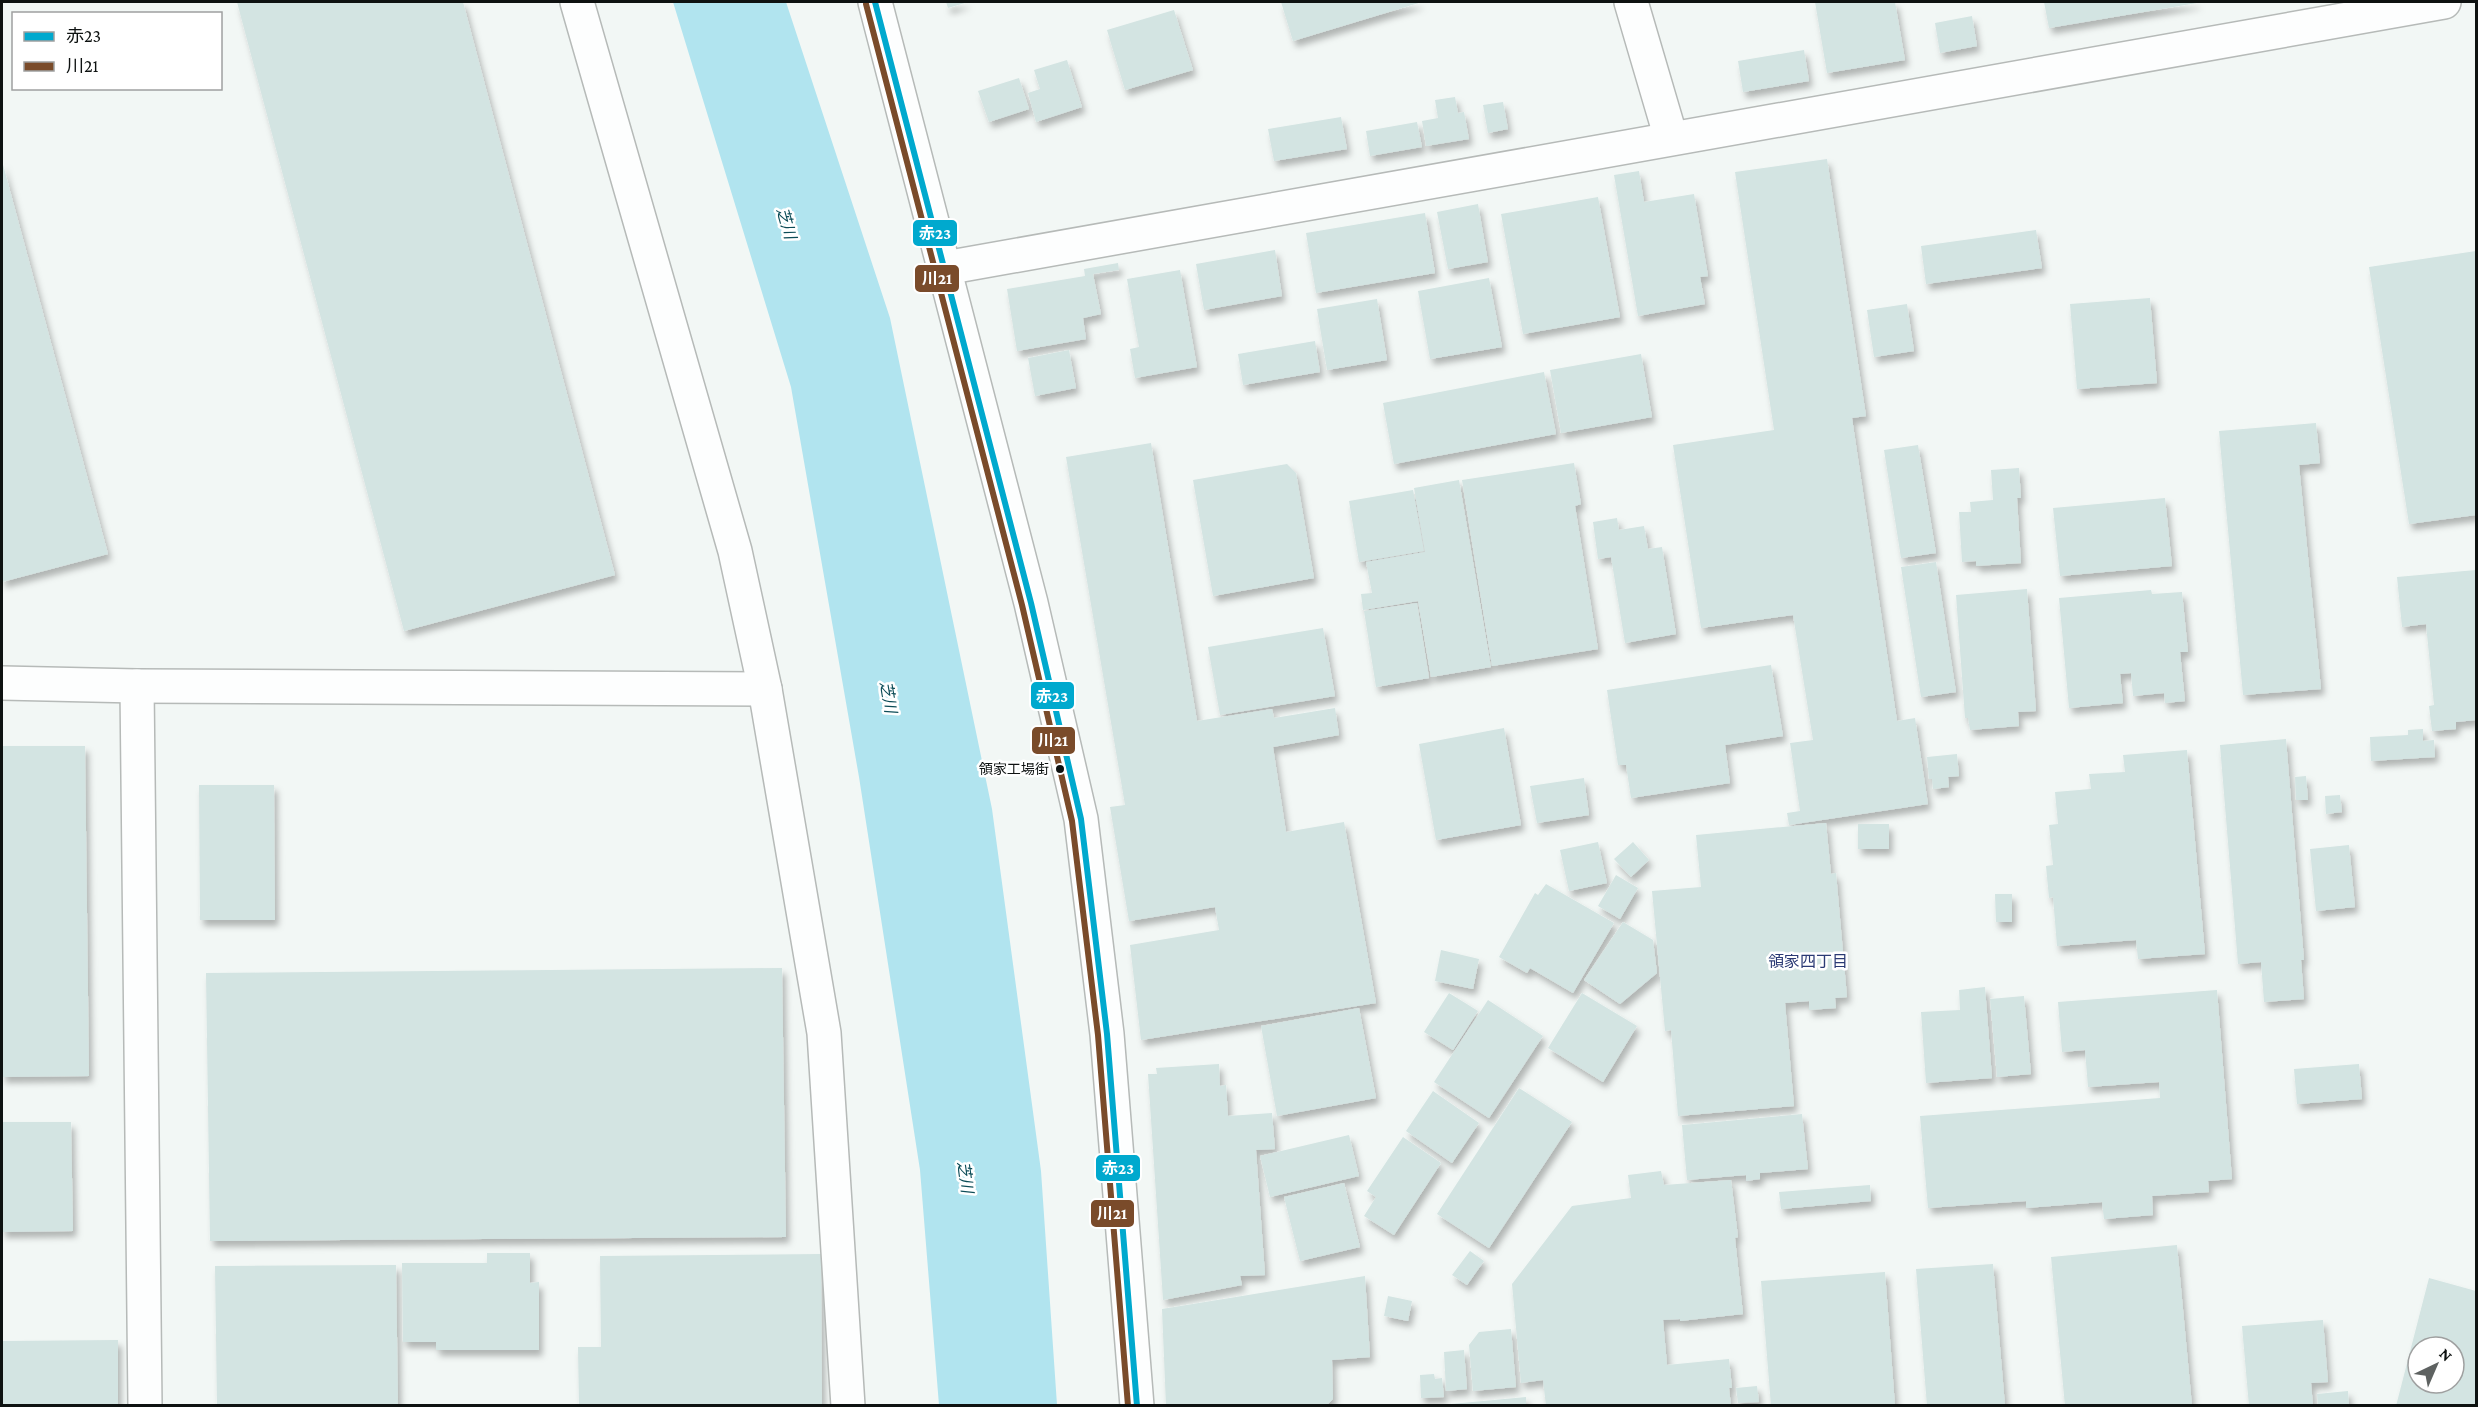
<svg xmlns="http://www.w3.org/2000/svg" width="2478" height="1407" viewBox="0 0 2478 1407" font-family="'Crimson Pro','Noto Sans JP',serif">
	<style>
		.water { fill: #b1e4ef }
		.building { fill: #d3e4e2; fill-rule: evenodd; filter: url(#shadow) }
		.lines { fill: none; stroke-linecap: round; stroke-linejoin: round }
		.minor-casing { stroke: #b6bab8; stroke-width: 36 }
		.minor { stroke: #fdfefe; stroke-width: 33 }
		.bus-1-casing { stroke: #fff; stroke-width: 10 }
		.bus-2-casing { stroke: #fff; stroke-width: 10 }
		.bus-1 { stroke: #00a9ce; stroke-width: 6 }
		.bus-2 { stroke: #7a4b2a; stroke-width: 6 }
		.bus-dot { fill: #0e1211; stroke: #fff; stroke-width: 2 }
		.labels { text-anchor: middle; stroke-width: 5; stroke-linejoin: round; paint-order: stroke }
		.bus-label { font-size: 14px; fill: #0e1211; stroke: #fff; text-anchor: end }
		.water-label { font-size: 16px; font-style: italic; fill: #0c4c57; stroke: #fff }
		.neighbourhood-label { font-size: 16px; fill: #2b3a74; stroke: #fff }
		.line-badge { stroke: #fff; stroke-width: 2 }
		.badge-label { font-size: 16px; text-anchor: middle; font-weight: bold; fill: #fff }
	</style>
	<defs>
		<filter id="shadow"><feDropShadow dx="3.5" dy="6" stdDeviation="3" flood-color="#0004"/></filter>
	</defs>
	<rect width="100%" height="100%" fill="#f2f7f5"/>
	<path class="water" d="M673,2H786L890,318L992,809L1041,1171L1057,1405H939L920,1170L859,777L791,387Z"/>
	<g class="building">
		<path d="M237,2H463L615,575L404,631Z"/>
		<path d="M946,2H968L948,8Z"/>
		<path d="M1281,2H1422L1293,41Z"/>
		<path d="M1815,2H1895L1905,60L1827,73Z"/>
		<path d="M2044,2H2197V3L2049,28Z"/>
		<path d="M1174,10L1193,70L1125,90L1107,30Z"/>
		<path d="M1972,16L1977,46L1940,53L1935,23Z"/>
		<path d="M1804,50L1809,81L1743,92L1738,61Z"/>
		<path d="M1067,60L1082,107L1036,122L1028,93L1040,89L1034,70Z"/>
		<path d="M1019,78L1029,109L989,122L978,91Z"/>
		<path d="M1455,97L1458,113L1464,112L1469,139L1426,146L1422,121L1438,118L1435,100Z"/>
		<path d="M1503,102L1508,129L1488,133L1483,105Z"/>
		<path d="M1341,117L1347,149L1274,161L1268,129Z"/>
		<path d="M1417,122L1422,147L1370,156L1366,131Z"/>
		<path d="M1827,159L1866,416L1852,418L1897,721L1915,718L1928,804L1789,825L1787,813L1800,811L1790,743L1813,740L1793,615L1701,628L1673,445L1774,430L1735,172Z"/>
		<path d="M2,161L108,554L2,582Z"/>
		<path d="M1639,171L1644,202L1694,194L1708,276L1700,277L1705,304L1638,316L1614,175Z"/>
		<path d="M1598,197L1620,317L1523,334L1501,214Z"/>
		<path d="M1478,204L1488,262L1448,269L1437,212Z"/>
		<path d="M1425,213L1435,273L1316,293L1306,233Z"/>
		<path d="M2036,230L2042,268L1926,284L1921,246Z"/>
		<path d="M1275,250L1282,296L1204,310L1196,264Z"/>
		<path d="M2476,251V515L2409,524L2369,267Z"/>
		<path d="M1118,263L1119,270L1093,274L1101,314L1083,318L1086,339L1017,351L1007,289L1085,276L1084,269Z"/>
		<path d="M1180,270L1197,367L1135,378L1130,349L1139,347L1127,279Z"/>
		<path d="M1489,278L1502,347L1430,359L1418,291Z"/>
		<path d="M2150,298L2157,383L2077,389L2070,304Z"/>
		<path d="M1377,299L1387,360L1327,370L1317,309Z"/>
		<path d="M1907,304L1914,351L1874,357L1867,310Z"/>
		<path d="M1315,341L1320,372L1243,385L1238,354Z"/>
		<path d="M1069,350L1076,388L1035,396L1028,358Z"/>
		<path d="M1641,354L1652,417L1561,433L1550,370Z"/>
		<path d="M1544,372L1556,434L1394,464L1383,403Z"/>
		<path d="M2316,423L2320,463L2299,465L2321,689L2243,695L2219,431Z"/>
		<path d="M1151,443L1197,721L1272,709L1274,718L1335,708L1339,735L1273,747L1286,832L1344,822L1376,1003L1141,1040L1130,945L1219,930L1215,907L1129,921L1110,807L1125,805L1066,457Z"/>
		<path d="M1918,445L1936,553L1901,558L1884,450Z"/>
		<path d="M1574,463L1581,504L1575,506L1598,649L1492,666L1462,480Z"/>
		<path d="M1287,464L1296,473L1314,578L1213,596L1193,480Z"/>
		<path d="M2019,468L2021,498H2017L2021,563L1976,566V561L1962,562L1959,512H1971L1970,502L1993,500L1991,470Z"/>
		<path d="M1459,480L1491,667L1431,677L1418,601L1363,610L1361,594L1372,593L1366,562L1425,552L1414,488Z"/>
		<path d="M1413,490L1424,551L1359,562L1349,501Z"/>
		<path d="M2165,498L2172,566L2060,576L2053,508Z"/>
		<path d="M1617,518L1619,530L1644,526L1648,549L1662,547L1676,634L1625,643L1611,557L1598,559L1593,522Z"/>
		<path d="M1936,562L1956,692L1921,697L1901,567Z"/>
		<path d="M2476,570V720L2456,722V729L2432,731L2429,706L2434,705L2426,624L2402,627L2397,577Z"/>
		<path d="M2027,589L2036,711L2018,712L2019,726L1970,730L1968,718H1965L1956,595Z"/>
		<path d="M2151,590L2152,594L2182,592L2188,652H2180L2185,701L2165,703L2164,693L2133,696L2131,673L2120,674L2123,703L2069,708L2059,598Z"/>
		<path d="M1417,603L1429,678L1376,687L1364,611Z"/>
		<path d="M1323,628L1335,696L1220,715L1208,647Z"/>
		<path d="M1771,665L1783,736L1725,745L1730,783L1631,798L1626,765H1618L1607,690Z"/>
		<path d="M1504,728L1521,825L1436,840L1419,744Z"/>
		<path d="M2423,729V741L2434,740L2435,757L2371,761L2370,737L2408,735V730Z"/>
		<path d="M2286,739L2304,960H2301L2304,999L2264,1002L2261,962L2238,964L2220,745Z"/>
		<path d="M2,746H85L89,1076L2,1077Z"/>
		<path d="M2187,750L2205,954L2138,959L2136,940L2057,946L2053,897L2049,898L2046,866L2053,865L2049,825L2058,824L2055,792L2091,789L2089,774L2125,772L2123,755Z"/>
		<path d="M1957,754L1959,776L1948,777L1949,787L1933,789L1932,779H1929L1927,757Z"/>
		<path d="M2306,776L2308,800H2296L2295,777Z"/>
		<path d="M1584,778L1589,815L1537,823L1530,786Z"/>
		<path d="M199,785H274L275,920H200Z"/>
		<path d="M2340,795L2342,812L2326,814L2325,796Z"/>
		<path d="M1826,823L1831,874L1836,873L1847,997L1835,998L1836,1008L1809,1010V1001L1785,1003L1794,1106L1678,1116L1671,1030L1665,1031L1652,891L1701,887L1696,835Z"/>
		<rect x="1858" y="824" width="31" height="25"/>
		<path d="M1598,842L1607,883L1569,891L1560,850Z"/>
		<path d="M1633,842L1649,860L1631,877L1614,859Z"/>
		<path d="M2349,845L2355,907L2316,911L2310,849Z"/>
		<path d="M1616,875L1638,888L1620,919L1598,906Z"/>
		<path d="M1546,884L1614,923L1573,993L1530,968L1527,973L1499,957L1535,893L1538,895Z"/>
		<path d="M1995,894H2012V922H1996Z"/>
		<path d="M1623,922L1653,940L1657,973L1620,1004L1584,980Z"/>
		<path d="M1441,950L1479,959L1473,989L1435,981Z"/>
		<path d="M782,968L786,1237L210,1241L206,973Z"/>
		<path d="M1985,987L1992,1078L1926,1083L1921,1012L1960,1010L1959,990Z"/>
		<path d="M2217,990L2232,1179L2208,1181L2209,1192L2152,1196L2153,1215L2104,1219L2102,1202L2026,1208V1201L1928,1208L1920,1116L2160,1098L2159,1082L2088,1087L2085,1050L2062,1052L2058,1002Z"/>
		<path d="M1449,993L1478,1011L1453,1050L1424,1032Z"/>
		<path d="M1582,993L1637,1026L1603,1082L1548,1048Z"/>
		<path d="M2024,996L2031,1074L1997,1077L1990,999Z"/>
		<path d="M1488,1000L1543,1036L1489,1118L1434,1082Z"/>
		<path d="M1359,1008L1376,1098L1277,1116L1261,1026Z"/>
		<path d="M1219,1064L1220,1086L1226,1085L1228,1116L1272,1113L1275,1149L1256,1150L1265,1275L1240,1276L1242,1285L1163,1300L1148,1074H1157L1156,1068Z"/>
		<path d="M2359,1064L2362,1099L2297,1104L2294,1069Z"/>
		<path d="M1519,1088L1572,1122L1489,1248L1437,1214Z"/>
		<path d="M1433,1091L1479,1123L1452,1163L1406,1131Z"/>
		<path d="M1802,1114L1808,1169L1760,1173V1179L1746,1181V1175L1687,1180L1682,1125Z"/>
		<path d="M2,1122H71L73,1231L2,1232Z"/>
		<path d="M1349,1135L1359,1176L1270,1197L1260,1156Z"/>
		<path d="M1403,1137L1441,1163L1394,1235L1364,1216L1376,1197L1367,1191Z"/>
		<path d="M1661,1171L1664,1185L1731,1180L1738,1237L1735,1238L1743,1314L1680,1321V1319L1663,1320L1667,1365L1729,1359L1732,1388H1729L1731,1406H1546L1543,1380L1521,1383L1512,1284L1572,1206L1631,1198L1628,1175Z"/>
		<path d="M1344,1183L1360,1247L1300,1261L1284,1197Z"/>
		<path d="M1870,1185L1871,1201L1781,1209L1779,1192Z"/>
		<path d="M2177,1245L2192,1406H2065L2051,1257Z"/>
		<path d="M1470,1251L1484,1261L1467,1285L1452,1275Z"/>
		<path d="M487,1253H530V1283L539,1282V1350H436V1342H403L402,1263H487Z"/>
		<path d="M821,1254L822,1406H579L578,1347H601L600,1256Z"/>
		<path d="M1993,1264L2005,1406H1927L1916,1269Z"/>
		<path d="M396,1265L398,1406H217L215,1266Z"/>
		<path d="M1885,1272L1895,1406H1771L1761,1281Z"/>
		<path d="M1365,1276L1370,1357L1332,1360L1333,1399L1326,1406H1166L1162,1309Z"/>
		<path d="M2429,1278L2476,1291V1406H2396ZM2418,1347H2454V1383H2418Z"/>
		<path d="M1388,1296L1412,1301L1408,1321L1384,1316Z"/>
		<path d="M2323,1320L2328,1382L2311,1383L2313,1406H2249L2242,1326Z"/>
		<path d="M1511,1329L1516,1387L1473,1391L1469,1345L1479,1332Z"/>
		<path d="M118,1340V1406H2V1341Z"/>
		<path d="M1464,1350L1467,1389L1446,1391L1444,1352Z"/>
		<path d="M1434,1374L1435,1379L1442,1378L1444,1397L1421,1398L1420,1375Z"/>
		<path d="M1757,1386L1759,1402L1738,1403L1736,1388Z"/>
		<path d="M2348,1391L2349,1406H2318L2317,1394Z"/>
		<path d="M1526,1397V1406H1451V1404Z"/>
	</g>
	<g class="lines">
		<defs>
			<g id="minor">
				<path d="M577,2L735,551L765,689L824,1033L848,1406"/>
				<path d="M875,2L1031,603L1081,819L1107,1034L1137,1406"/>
				<path d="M1631,2L1671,138"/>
				<path d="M945,268L2444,2"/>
				<path d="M2,683L137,686L765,689"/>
				<path d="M137,686L145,1406"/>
			</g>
		</defs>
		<use href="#minor" class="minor-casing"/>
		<use href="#minor" class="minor"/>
		<defs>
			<path id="bus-1" d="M875,2L1031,603L1081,819L1107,1034L1137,1406"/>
			<path id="bus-2" d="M866,4L1022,605L1072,821L1098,1035L1128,1406"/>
		</defs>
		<use href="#bus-1" class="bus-1-casing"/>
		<use href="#bus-2" class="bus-2-casing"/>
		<use href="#bus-1" class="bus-1"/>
		<use href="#bus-2" class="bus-2"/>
	</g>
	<circle class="bus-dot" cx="1060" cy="769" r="5"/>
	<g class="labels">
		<g class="bus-label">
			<text x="1049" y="774">領家工場街</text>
		</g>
		<g class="water-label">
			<text transform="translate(787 223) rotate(74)" y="6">芝川</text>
			<text transform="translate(889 697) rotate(80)" y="6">芝川</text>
			<text transform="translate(966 1177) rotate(82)" y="6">芝川</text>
		</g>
		<g class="neighbourhood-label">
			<text x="1808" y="967">領家四丁目</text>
		</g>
	</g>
	<g class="line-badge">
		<rect x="912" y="219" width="46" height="28" rx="6" fill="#00a9ce"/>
		<rect x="914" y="264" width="46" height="29" rx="6" fill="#7a4b2a"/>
		<rect x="1030" y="681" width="45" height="29" rx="6" fill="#00a9ce"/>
		<rect x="1031" y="726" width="45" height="29" rx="6" fill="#7a4b2a"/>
		<rect x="1095" y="1154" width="46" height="28" rx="6" fill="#00a9ce"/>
		<rect x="1090" y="1199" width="45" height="29" rx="6" fill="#7a4b2a"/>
	</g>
	<g class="badge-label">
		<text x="935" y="239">赤23</text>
		<text x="937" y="284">川21</text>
		<text x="1052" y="702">赤23</text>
		<text x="1053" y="746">川21</text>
		<text x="1118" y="1174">赤23</text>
		<text x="1112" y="1219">川21</text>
	</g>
	<rect width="2478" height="1407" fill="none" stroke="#0e1211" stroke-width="6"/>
	<rect x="12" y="12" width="210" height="78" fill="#ffffff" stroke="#9fa0a0" stroke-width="1.5"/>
	<rect x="24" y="32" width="30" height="9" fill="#00a9ce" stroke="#9fa0a0" stroke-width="1.5"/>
	<text x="66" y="42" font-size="18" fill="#0e1211">赤23</text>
	<rect x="24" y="62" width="30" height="9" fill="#7a4b2a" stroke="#9fa0a0" stroke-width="1.5"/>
	<text x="66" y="72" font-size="18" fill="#0e1211">川21</text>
	<g transform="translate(2436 1365) rotate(44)"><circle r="28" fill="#ffffff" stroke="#9fa0a0" stroke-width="1.5"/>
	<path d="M0-4.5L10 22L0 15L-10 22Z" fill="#5e6261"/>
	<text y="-9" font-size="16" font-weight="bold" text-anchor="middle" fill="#0e1211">N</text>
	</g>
</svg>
